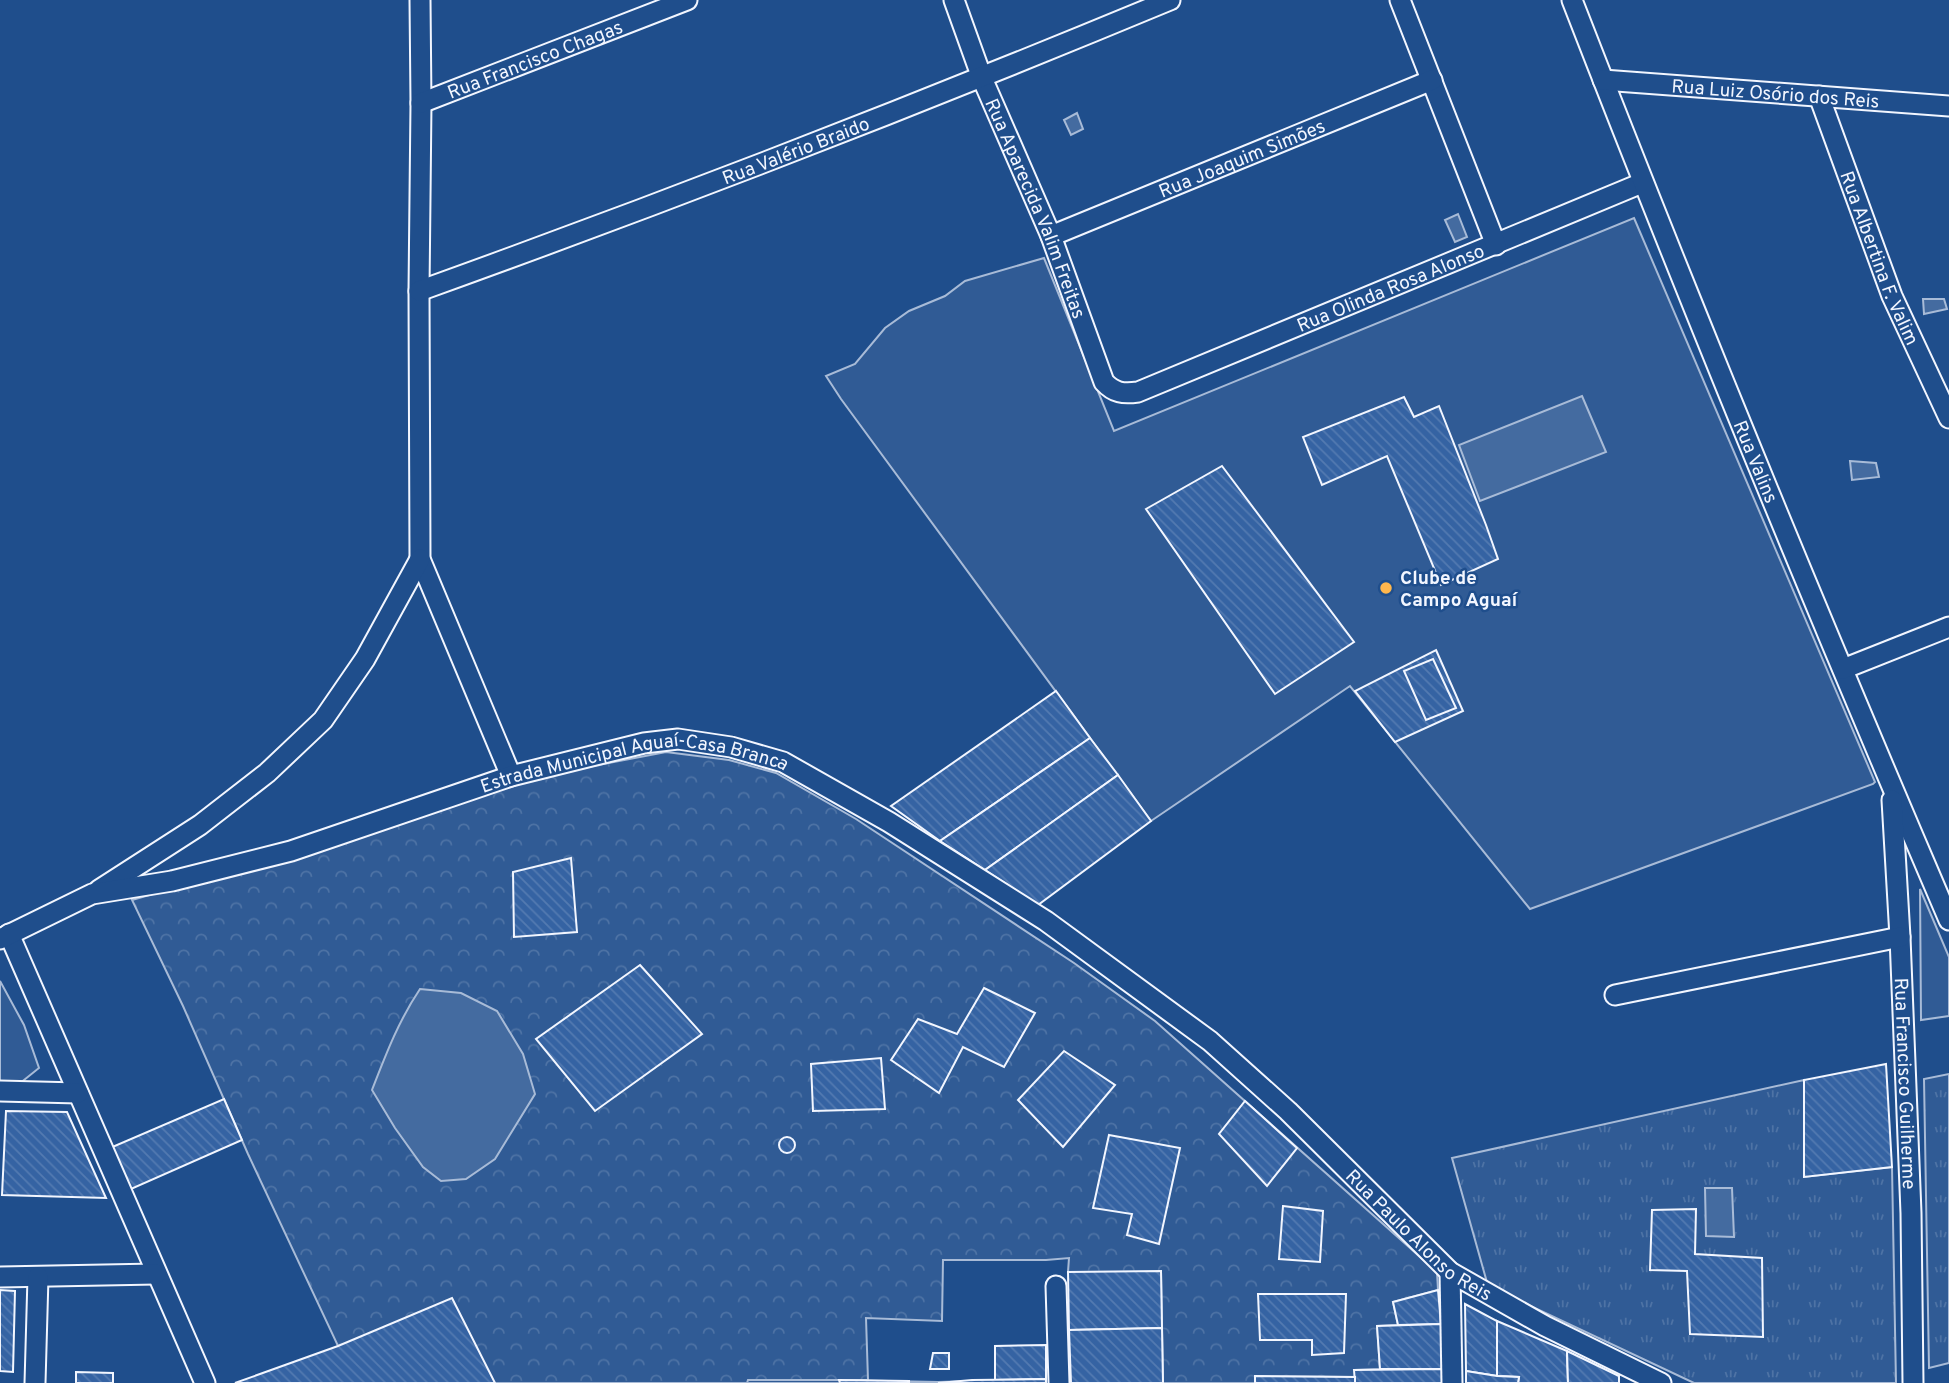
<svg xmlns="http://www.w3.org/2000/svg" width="1949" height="1383" viewBox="0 0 1949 1383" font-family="Overpass,sans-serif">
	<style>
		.grass { fill: url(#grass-tufts); stroke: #a8bbd7; stroke-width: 2 }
		.forest { fill: url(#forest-crowns); stroke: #a8bbd7; stroke-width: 2 }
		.built { fill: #305b95; stroke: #a8bbd7; stroke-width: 2 }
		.water { fill: #446ba0; stroke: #a8bbd7; stroke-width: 2 }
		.building { fill: url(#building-back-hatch); stroke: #f2f6ff; stroke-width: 2 }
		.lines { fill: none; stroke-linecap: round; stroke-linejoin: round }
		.minor-casing { stroke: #f2f6ff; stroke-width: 23 }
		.minor { stroke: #1f4e8c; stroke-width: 19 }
		.poi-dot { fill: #ffb74d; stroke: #1f4e8c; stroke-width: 2.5 }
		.labels { text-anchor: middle; stroke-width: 5; stroke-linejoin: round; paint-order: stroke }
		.street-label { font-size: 19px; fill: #f2f6ff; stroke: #1f4e8c }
		.poi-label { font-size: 19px; font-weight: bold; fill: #f2f6ff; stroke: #1f4e8c; text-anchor: start }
	</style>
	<defs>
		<pattern id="grass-tufts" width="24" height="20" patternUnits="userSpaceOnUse" patternTransform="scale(1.75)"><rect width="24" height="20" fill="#305b95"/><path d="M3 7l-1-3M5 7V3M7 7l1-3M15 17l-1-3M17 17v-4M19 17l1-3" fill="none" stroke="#4e73a5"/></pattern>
		<pattern id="forest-crowns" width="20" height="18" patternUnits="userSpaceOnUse" patternTransform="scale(1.75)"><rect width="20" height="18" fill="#305b95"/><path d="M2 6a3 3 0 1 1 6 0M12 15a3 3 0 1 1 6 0" fill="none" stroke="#4e73a5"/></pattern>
		<pattern id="building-back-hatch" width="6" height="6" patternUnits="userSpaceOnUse" patternTransform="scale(1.75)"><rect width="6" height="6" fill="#3563a3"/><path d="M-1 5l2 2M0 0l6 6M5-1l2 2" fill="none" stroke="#537ab1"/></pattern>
	</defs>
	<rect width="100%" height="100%" fill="#1f4e8c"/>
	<g class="grass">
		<path d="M1949,1074V1363L1929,1368L1924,1079Z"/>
		<path d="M1804,1080V1177L1892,1167L1896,1383H1694L1488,1286L1452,1158Z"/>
		<path d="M1046,1379V1383H747V1380H839L938,1382Z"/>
	</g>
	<path class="forest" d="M666,752L729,760L776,773L856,819L1074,963L1155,1021L1437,1272L1438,1290L1393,1302L1398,1325L1377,1326L1380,1369L1355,1370V1377L1255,1376V1383H1163L1161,1272H1068L1069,1258L1046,1260H943L942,1321L866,1318L868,1380H748L747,1383H495L338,1346L248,1154L183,1006L132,900L215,876L520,780Z"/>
	<g class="built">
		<path d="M1634,218L1875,782L1873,784L1530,909L1350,686L1151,821L841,399L826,376L855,364L885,328L909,311L945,296L965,281L1044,258L1114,431Z"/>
		<path d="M1920,889L1949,957V1016L1921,1020Z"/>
		<path d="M0,981L24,1025L39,1068L19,1084H0Z"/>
	</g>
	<g class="water">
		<path d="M1077,113L1083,129L1071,135L1064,120Z"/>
		<path d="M1458,214L1467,237L1455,242L1445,220Z"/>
		<path d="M1923,299H1944L1947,309L1924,314Z"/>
		<path d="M1582,396L1606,452L1480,501L1459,445Z"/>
		<path d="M1850,461L1876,463L1879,477L1852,480Z"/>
		<path d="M420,989L461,993L497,1011L523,1054L535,1094L495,1159L466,1179L441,1181L423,1167L395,1128L372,1090C386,1054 399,1020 420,989Z"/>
		<path d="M1705,1188H1732L1734,1237L1706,1236Z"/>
	</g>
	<g class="building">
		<path d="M1404,397L1414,417L1439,406L1486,525L1498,559L1441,585L1387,456L1322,485L1303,437Z"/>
		<path d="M1222,466L1354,642L1275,694L1146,509Z"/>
		<path d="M1436,650L1463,711L1395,742L1355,691Z"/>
		<path d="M1433,659L1456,708L1426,720L1404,671Z"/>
		<path d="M1056,691L1090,738L940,841L891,806Z"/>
		<path d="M1090,738L1118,775L985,870L940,841Z"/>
		<path d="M1118,775L1151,821L1038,905L985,870Z"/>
		<path d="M571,858L577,932L514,937L513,872Z"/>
		<path d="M640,965L702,1034L595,1111L536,1039Z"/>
		<path d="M984,988L1035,1013L1004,1067L963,1047L939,1093L891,1060L918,1019L957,1034Z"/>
		<path d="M1064,1051L1115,1085L1063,1147L1018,1100Z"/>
		<path d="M881,1058L885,1109L813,1111L811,1064Z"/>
		<path d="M1886,1064L1892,1167L1804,1177V1080Z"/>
		<path d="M224,1099L242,1140L131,1189L110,1148Z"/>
		<path d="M1245,1101L1297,1148L1267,1186L1219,1134Z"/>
		<path d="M6,1111L67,1112L106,1198L2,1195Z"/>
		<path d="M1109,1135L1180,1148L1159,1244L1127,1235L1132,1214L1093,1208Z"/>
		<circle cx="787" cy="1145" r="8"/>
		<path d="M1283,1206L1323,1211L1320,1262L1279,1259Z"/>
		<path d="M1696,1209L1695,1254L1762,1258L1763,1337L1690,1334L1687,1271L1650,1270L1652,1210Z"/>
		<path d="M1161,1271L1162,1328L1069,1330L1068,1272Z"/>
		<path d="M0,1290L15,1291L13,1372L0,1371Z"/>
		<path d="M1438,1290L1441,1324L1398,1325L1393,1302Z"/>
		<path d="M1258,1294H1346L1344,1353L1312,1355V1340H1260Z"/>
		<path d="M452,1298L495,1383H235L338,1346Z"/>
		<path d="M1465,1304L1497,1321V1376L1466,1371Z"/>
		<path d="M1497,1321L1567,1351L1568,1383H1518L1519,1377L1497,1376Z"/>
		<path d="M1441,1324L1443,1369H1380L1377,1326Z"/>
		<path d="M1162,1328L1163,1383H1071L1069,1330Z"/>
		<path d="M1046,1345V1379L995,1380V1346Z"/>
		<path d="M1567,1351L1619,1376V1383H1568Z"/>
		<path d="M933,1353H949V1369H930Z"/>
		<path d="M1443,1369V1383H1355L1354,1370Z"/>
		<path d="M1466,1371L1497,1376L1519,1377L1518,1383H1466Z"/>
		<path d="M76,1372L113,1373V1383H76Z"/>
		<path d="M1255,1376L1355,1377V1383H1255Z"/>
		<path d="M1046,1379V1383H938L972,1380Z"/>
		<path d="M839,1380L909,1381V1383H840Z"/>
	</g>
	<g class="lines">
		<defs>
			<g id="minor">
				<path d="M420,0L421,103L419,291L420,559L511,776"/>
				<path id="s1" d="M954,0L982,78L1051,236L1104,382C1114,393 1123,394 1138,392L1642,183"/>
				<path d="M1400,0L1496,245"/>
				<path id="s2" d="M1572,0C1692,309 1818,615 1949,920"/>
				<path id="s3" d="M1603,80L1949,106"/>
				<path id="s4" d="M1819,96L1892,296L1949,418"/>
				<path id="s5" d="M421,103L687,0"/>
				<path id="s6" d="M1051,236L1432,80"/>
				<path id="s7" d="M419,291C672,200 922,103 1170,0"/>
				<path d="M1843,669L1949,627"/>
				<path id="s8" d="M1892,800L1900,937L1911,1213L1913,1383"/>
				<path d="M99,890L200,825L267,773L323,720L365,659L420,559"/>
				<path d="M9,934L205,1383"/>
				<path id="s9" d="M0,939L92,894L172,881L291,851L511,776L644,743L678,739L731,747L783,762L889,822L1046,921L1210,1041L1288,1111L1450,1272L1545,1326L1661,1383"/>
				<path d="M1615,995L1900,937"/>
				<path d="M0,1091L78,1093"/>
				<path d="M1450,1272L1452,1383"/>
				<path d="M0,1277L156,1274"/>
				<path d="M1056,1286L1059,1383"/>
				<path d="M35,1383L38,1277"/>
			</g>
		</defs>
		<use href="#minor" class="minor-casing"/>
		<use href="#minor" class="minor"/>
	</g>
	<circle class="poi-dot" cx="1386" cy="588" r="7"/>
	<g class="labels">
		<g class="street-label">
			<text dy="7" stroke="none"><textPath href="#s5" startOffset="122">Rua Francisco Chagas</textPath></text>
			<text dy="7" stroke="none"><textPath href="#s3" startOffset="173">Rua Luiz Osório dos Reis</textPath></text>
			<text dy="7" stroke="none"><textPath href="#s7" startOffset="402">Rua Valério Braido</textPath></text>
			<text dy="7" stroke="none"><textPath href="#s6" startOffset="206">Rua Joaquim Simões</textPath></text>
			<text dy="7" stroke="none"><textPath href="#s1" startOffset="224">Rua Aparecida Valim Freitas</textPath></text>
			<text dy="7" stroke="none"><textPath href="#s4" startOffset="173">Rua Albertina F. Valim</textPath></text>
			<text dy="7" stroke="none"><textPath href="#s1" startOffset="721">Rua Olinda Rosa Alonso</textPath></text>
			<text dy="7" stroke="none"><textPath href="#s2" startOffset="497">Rua Valins</textPath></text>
			<text dy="7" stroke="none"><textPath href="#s9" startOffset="665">Estrada Municipal Aguaí-Casa Branca</textPath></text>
			<text dy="7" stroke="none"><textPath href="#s8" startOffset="284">Rua Francisco Guilherme</textPath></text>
			<text dy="7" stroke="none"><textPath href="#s9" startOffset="1614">Rua Paulo Alonso Reis</textPath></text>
		</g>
		<g class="poi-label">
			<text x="1400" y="584">Clube de<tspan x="1400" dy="22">Campo Aguaí</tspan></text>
		</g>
	</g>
</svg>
